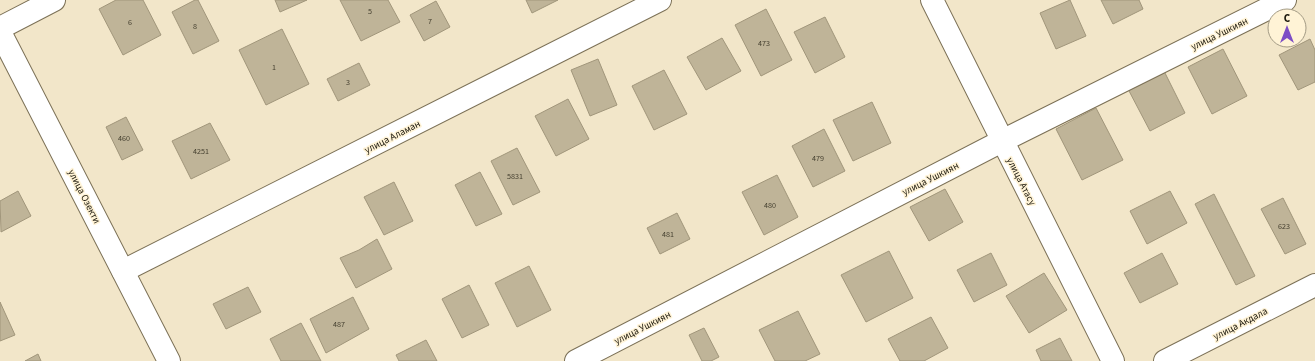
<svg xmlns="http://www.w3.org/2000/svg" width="1315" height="361" viewBox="0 0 1315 361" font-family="'Source Sans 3',sans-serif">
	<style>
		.building { fill: #bfb498; stroke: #a1967b }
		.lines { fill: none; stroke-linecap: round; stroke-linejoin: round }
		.minor-casing { stroke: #7c7157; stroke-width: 24 }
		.minor { stroke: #fff; stroke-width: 22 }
		.labels { text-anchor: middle; stroke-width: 3; stroke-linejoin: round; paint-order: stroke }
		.number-label { font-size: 8px; fill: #433e2e }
		.street-label { font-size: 10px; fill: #1a160b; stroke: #fff3d6 }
	</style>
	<rect width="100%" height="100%" fill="#f2e6c9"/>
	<g class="building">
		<path d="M116,0H143L161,35L123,55L99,9Z"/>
		<path d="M195,0H198L219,41L193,54L172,12Z"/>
		<path d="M275,0H307L280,12Z"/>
		<path d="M340,0H388L400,22L361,41Z"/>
		<path d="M526,0H558L532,13Z"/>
		<path d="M1070,0L1086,36L1056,49L1040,13Z"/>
		<path d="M1101,0H1139L1143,9L1113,24Z"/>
		<path d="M436,1L450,27L424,41L410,15Z"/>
		<path d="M766,9L792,60L761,76L735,25Z"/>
		<path d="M825,17L845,57L815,73L794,32Z"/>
		<path d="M282,29L309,84L266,105L239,50Z"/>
		<path d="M722,38L741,71L706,90L687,57Z"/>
		<path d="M1310,39L1315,50V82L1298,90L1279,55Z"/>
		<path d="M1223,49L1247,96L1212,114L1188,67Z"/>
		<path d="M598,59L617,105L590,116L571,70Z"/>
		<path d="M359,63L370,85L338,101L327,79Z"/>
		<path d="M664,70L687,114L654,130L632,86Z"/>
		<path d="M1164,71L1185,113L1150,131L1128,89Z"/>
		<path d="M568,99L589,139L556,156L535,116Z"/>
		<path d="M872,102L891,143L853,161L833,120Z"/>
		<path d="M1096,108L1123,160L1082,180L1056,129Z"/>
		<path d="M126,117L143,150L122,160L106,127Z"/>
		<path d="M210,123L230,160L191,179L172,141Z"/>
		<path d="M824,129L845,171L813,187L792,146Z"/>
		<path d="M517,148L540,192L513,205L491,161Z"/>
		<path d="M480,172L502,214L476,226L455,185Z"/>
		<path d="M777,175L798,217L764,235L742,192Z"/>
		<path d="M394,182L413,221L384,235L364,197Z"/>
		<path d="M945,189L963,222L929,241L910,207Z"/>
		<path d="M18,191L31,216L1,232L0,201Z"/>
		<path d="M1170,191L1187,223L1147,244L1130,211Z"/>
		<path d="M1214,194L1255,276L1236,285L1195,204Z"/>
		<path d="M1283,198L1306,244L1285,254L1261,209Z"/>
		<path d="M677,213L690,239L660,254L647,228Z"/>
		<path d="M377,239L392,269L356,288L340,258L359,250Z"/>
		<path d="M889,251L913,298L866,322L841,275Z"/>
		<path d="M991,253L1007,285L974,302L957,270Z"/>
		<path d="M1162,253L1178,284L1140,303L1124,273Z"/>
		<path d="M529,266L551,310L517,327L495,283Z"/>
		<path d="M1044,273L1067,310L1029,333L1006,296Z"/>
		<path d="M469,285L489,325L462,338L442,299Z"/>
		<path d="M248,287L261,312L226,329L213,304Z"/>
		<path d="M353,297L369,329L326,353L310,319Z"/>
		<path d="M0,302L15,335L0,341Z"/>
		<path d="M798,311L820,354L805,361H775L759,330Z"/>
		<path d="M931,317L948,348L924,361H900L888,339Z"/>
		<path d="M301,323L321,361H281L270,339Z"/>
		<path d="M704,328L719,357L711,361H702L689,335Z"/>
		<path d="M1060,338L1072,361H1041L1036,350Z"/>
		<path d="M426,340L437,361H399L396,355Z"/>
		<path d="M38,354L41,361H25Z"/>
	</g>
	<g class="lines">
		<defs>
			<g id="minor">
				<path d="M932,0L1113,361"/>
				<path d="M0,28L54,0"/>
				<path d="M0,32L169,361"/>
				<path d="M123,271L660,0"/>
				<path d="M576,361L1002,141L1285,0"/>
				<path d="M1165,361L1315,285"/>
			</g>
		</defs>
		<use href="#minor" class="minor-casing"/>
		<use href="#minor" class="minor"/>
	</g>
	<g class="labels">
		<g class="number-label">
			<text x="370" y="14">5</text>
			<text x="430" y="24">7</text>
			<text x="130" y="25">6</text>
			<text x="195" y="29">8</text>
			<text x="764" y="46">473</text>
			<text x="274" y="70">1</text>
			<text x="348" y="85">3</text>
			<text x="124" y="141">460</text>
			<text x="201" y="154">4251</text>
			<text x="818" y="161">479</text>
			<text x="515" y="179">5831</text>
			<text x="770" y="208">480</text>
			<text x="1284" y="229">623</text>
			<text x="668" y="237">481</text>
			<text x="339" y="327">487</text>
		</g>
		<g class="street-label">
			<text transform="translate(1219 33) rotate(-26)" y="4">улица Ушкиян</text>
			<text transform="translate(392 136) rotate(-27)" y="4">улица Аламан</text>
			<text transform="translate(930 178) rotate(-27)" y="4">улица Ушкиян</text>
			<text transform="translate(1022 181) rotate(63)" y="4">улица Атасу</text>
			<text transform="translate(85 196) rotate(63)" y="4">улица Озекти</text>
			<text transform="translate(1240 323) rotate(-27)" y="4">улица Акдала</text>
			<text transform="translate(642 327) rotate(-27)" y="4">улица Ушкиян</text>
		</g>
	</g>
	<g transform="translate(1287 28)"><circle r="19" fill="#fff3d6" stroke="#a39b85"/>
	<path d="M0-3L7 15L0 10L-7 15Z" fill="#7d4dc5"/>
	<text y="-6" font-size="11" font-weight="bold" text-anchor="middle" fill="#1a160b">С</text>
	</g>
</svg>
